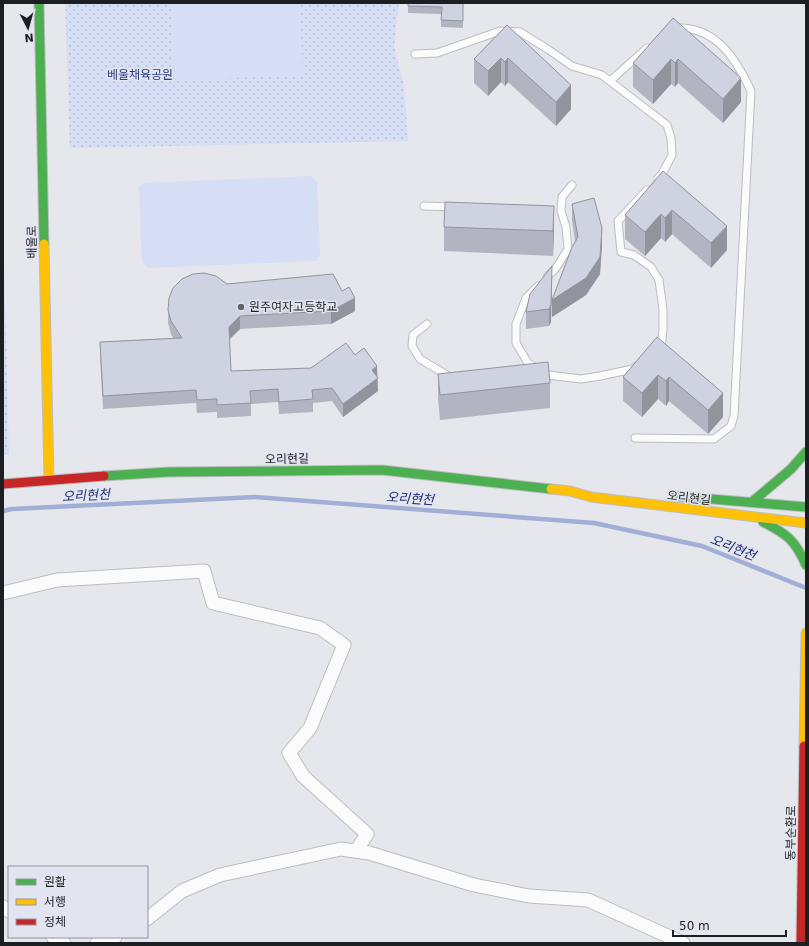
<svg xmlns="http://www.w3.org/2000/svg" width="809" height="946" viewBox="0 0 809 946" font-family="'DejaVu Sans','Noto Sans KR',sans-serif">
	<style>
		.park { fill: url(#park-dots) }
		.pitch { fill: #d6def6 }
		.lines { fill: none; stroke-linecap: round; stroke-linejoin: round }
		.stream { stroke: #a1aed6; stroke-width: 4.5 }
		.lane-casing { stroke: #bcbdc1; stroke-width: 9 }
		.street-casing { stroke: #bcbdc1; stroke-width: 15 }
		.fast-casing { stroke: #bcbdc1; stroke-width: 11 }
		.slow-casing { stroke: #bcbdc1; stroke-width: 11 }
		.jam-casing { stroke: #bcbdc1; stroke-width: 11 }
		.lane { stroke: #fbfbfc; stroke-width: 7 }
		.street { stroke: #fbfbfc; stroke-width: 13 }
		.fast { stroke: #4caf50; stroke-width: 9 }
		.slow { stroke: #ffc107; stroke-width: 9 }
		.jam { stroke: #c62828; stroke-width: 9 }
		.wall { fill: #b2b5c1 }
		.shaded-wall { fill: #91939d }
		.building { fill: #cfd2e0; stroke: #91939d }
		.poi-dot { fill: #636468; stroke: #e2e5f0; stroke-width: 1.5 }
		.labels { text-anchor: middle; stroke-width: 3; stroke-linejoin: round; paint-order: stroke }
		.park-label { font-size: 12px; fill: #2d3c7f; stroke: #e2e5f0 }
		.street-label { font-size: 12px; fill: #1c1e21; stroke: #e2e5f0 }
		.poi-label { font-size: 12px; fill: #1c1e21; stroke: #e2e5f0; text-anchor: start }
		.water-label { font-size: 13px; font-style: italic; fill: #1f2c6d; stroke: #e2e5f0 }
	</style>
	<defs>
		<pattern id="park-dots" width="8" height="8" patternUnits="userSpaceOnUse"><rect width="8" height="8" fill="#d6def6"/><path d="M2 2h.1M6 6h.1" fill="none" stroke="#b7bed3" stroke-width="1.8" stroke-linecap="round"/></pattern>
	</defs>
	<rect width="100%" height="100%" fill="#e6e7ec"/>
	<g class="park">
		<path d="M65,3H399L394,46L404,86L408,141L70,148Z"/>
		<path d="M3,230L9,454H3Z"/>
	</g>
	<g class="pitch">
		<path d="M171,3H300L303,75L174,81Z"/>
		<path d="M312,176L317,182L320,256L316,261L148,268L142,262L139,187L143,183Z"/>
	</g>
	<g class="lines">
		<path class="stream" d="M3,511L12,509L255,497L594,523L702,546L806,588"/>
		<defs>
			<g id="lane">
				<path d="M415,54L437,53L500,31L520,32L549,50L572,66L602,75L667,125L671,138L672,155L662,174L658,178"/>
				<path d="M610,81L647,48"/>
				<path d="M647,190L618,221L621,252L634,255L651,267L659,280L663,310V329L661,349L662,350"/>
				<path d="M424,206L454,207"/>
				<path d="M547,277L556,268L568,249L566,227L561,211L562,197L572,185"/>
				<path d="M538,286L526,298L516,324V343L528,363L548,375L581,379L600,376L633,369L636,366"/>
				<path d="M427,324L413,335L412,346L420,359L452,378"/>
				<path d="M635,438L714,439L731,426L734,416L751,91C736,59 716,26 676,28"/>
			</g>
			<g id="street">
				<path d="M3,593L57,580L204,571L213,603L320,628L344,645L310,728L289,753L303,776L367,834L356,851"/>
				<path d="M3,907L9,911"/>
				<path d="M147,919L182,891L220,875L341,849L369,853L474,885L529,896L588,900L683,943"/>
				<path d="M53,937L64,943"/>
				<path d="M97,943L115,937"/>
			</g>
			<g id="fast">
				<path d="M39,3L44,244"/>
				<path d="M104,476L169,472L382,470L551,489"/>
				<path d="M675,496L806,507"/>
				<path d="M752,502L791,469L806,452"/>
				<path d="M763,522C787,534 795,540 806,565"/>
			</g>
			<g id="slow">
				<path d="M44,244L49,480"/>
				<path d="M551,489L570,491L591,497L806,523"/>
				<path d="M804,746L806,633"/>
			</g>
			<g id="jam">
				<path d="M3,484L104,476"/>
				<path d="M801,943L804,746"/>
			</g>
		</defs>
		<use href="#lane" class="lane-casing"/>
		<use href="#street" class="street-casing"/>
		<use href="#fast" class="fast-casing"/>
		<use href="#slow" class="slow-casing"/>
		<use href="#jam" class="jam-casing"/>
		<use href="#lane" class="lane"/>
		<use href="#street" class="street"/>
		<use href="#fast" class="fast"/>
		<use href="#slow" class="slow"/>
		<use href="#jam" class="jam"/>
	</g>
	<g class="wall">
		<path d="M408,3H463V28L441,27V14L408,13Z"/>
		<path d="M673,18L741,102L723,123L678,83L675,87L671,84L653,104L633,87V63Z"/>
		<path d="M507,25L571,109L556,126L508,82L505,86L501,82L488,96L474,83V59Z"/>
		<path d="M663,171L727,250L711,268L672,234L665,242L661,238L645,256L625,239V215Z"/>
		<path d="M572,204L602,245L600,274L586,295L552,317L575,241L572,221Z"/>
		<path d="M444,227L554,230L553,256L444,251Z"/>
		<path d="M552,283L551,322L549,326L526,329V312Z"/>
		<path d="M227,284L342,291L355,311L331,324L240,329L229,339L231,371L311,368L355,355L377,377L378,391L343,417L332,401L313,403V412L279,414L278,402L251,404V416L217,418V412L197,413L196,403L103,409L100,355V342L173,338L171,334L168,323V310Z"/>
		<path d="M657,337L723,417L708,434L669,401L666,406L658,399L642,417L623,401V377Z"/>
		<path d="M438,374L550,383V408L440,420L438,398Z"/>
	</g>
	<g class="shaded-wall">
		<path d="M501,58V82L488,96V71Z"/>
		<path d="M508,58V82L505,86V62Z"/>
		<path d="M671,59V84L653,104V80Z"/>
		<path d="M678,59V83L675,87V63Z"/>
		<path d="M741,78V102L723,123V99Z"/>
		<path d="M571,85V109L556,126V102Z"/>
		<path d="M554,206V230L553,256V231Z"/>
		<path d="M672,210V234L665,242V218Z"/>
		<path d="M661,214V238L645,256V232Z"/>
		<path d="M727,226V250L711,268V243Z"/>
		<path d="M602,228V245L600,274L586,295L552,317V300Z"/>
		<path d="M552,266L551,322L549,326V309Z"/>
		<path d="M355,298V311L331,324V311Z"/>
		<path d="M240,316V329L229,340V327Z"/>
		<path d="M377,366L378,391L343,417V404L372,370Z"/>
		<path d="M658,375V399L642,417V393Z"/>
		<path d="M669,377V401L666,406V381Z"/>
		<path d="M723,393V417L708,434V410Z"/>
	</g>
	<g class="building">
		<path d="M408,3H463V21L441,20L442,7L408,6Z"/>
		<path d="M673,18L741,78L723,99L678,59L675,63L671,59L653,80L633,63Z"/>
		<path d="M507,25L571,85L556,102L508,58L505,62L501,58L488,71L474,59Z"/>
		<path d="M663,171L727,226L711,243L672,210L665,218L661,214L645,232L625,215Z"/>
		<path d="M594,198L602,228L600,257L586,278L552,300L572,247L578,237L572,204Z"/>
		<path d="M445,202L554,206L553,231L444,227Z"/>
		<path d="M552,266L551,305L549,309L526,312L530,294Z"/>
		<path d="M204,273L216,276L227,284L333,274L342,291L349,287L355,298L331,311L240,316L229,327L231,371L311,368L346,343L355,355L364,348L377,366L372,370L378,378L343,404L332,388L312,390L313,399L279,402L278,389L250,391L251,403L217,405V399L197,400L196,390L103,396L100,342L182,338L171,321L168,310L169,298L173,288L182,279L193,274Z"/>
		<path d="M657,337L723,393L708,410L669,377L666,381L658,375L642,393L623,377Z"/>
		<path d="M548,362L550,383L440,395L438,374Z"/>
	</g>
	<circle class="poi-dot" cx="241" cy="307" r="4"/>
	<g class="labels">
		<g class="park-label">
			<text x="140" y="79">베울채육공원</text>
		</g>
		<g class="street-label">
			<text transform="translate(32 242) rotate(-91)" y="4">배울로</text>
			<text transform="translate(287 459) rotate(-1)" y="4">오리현길</text>
			<text transform="translate(689 498) rotate(7)" y="4">오리현길</text>
			<text transform="translate(791 833) rotate(-89)" y="4">동부순환로</text>
		</g>
		<g class="poi-label">
			<text x="249" y="311">원주여자고등학교</text>
		</g>
		<g class="water-label">
			<text transform="translate(86 495) rotate(-3)" y="5">오리현천</text>
			<text transform="translate(410 498) rotate(4)" y="5">오리현천</text>
			<text transform="translate(733 547) rotate(22)" y="5">오리현천</text>
		</g>
	</g>
	<rect width="809" height="946" fill="none" stroke="#1c1e21" stroke-width="8"/>
	<rect x="8" y="866" width="140" height="72" fill="#e2e5f0" stroke="#93959d"/>
	<rect x="16" y="879" width="20" height="6" fill="#4caf50" stroke="#93959d"/>
	<text x="44" y="886" font-size="12" fill="#1c1e21">원활</text>
	<rect x="16" y="899" width="20" height="6" fill="#ffc107" stroke="#93959d"/>
	<text x="44" y="906" font-size="12" fill="#1c1e21">서행</text>
	<rect x="16" y="919" width="20" height="6" fill="#c62828" stroke="#93959d"/>
	<text x="44" y="926" font-size="12" fill="#1c1e21">정체</text>
	<g transform="translate(28 28) rotate(174)" stroke="#e2e5f0" stroke-width="3" paint-order="stroke">
	<path d="M0-3L7 15L0 10L-7 15Z" fill="#1c1e21"/>
	<text y="-6" font-size="11" font-weight="bold" text-anchor="middle" fill="#1c1e21">N</text>
	</g>
	<path d="M673 930v6h113v-6" fill="none" stroke="#1c1e21" stroke-width="2"/>
	<text x="679" y="930" font-size="12" fill="#1c1e21" stroke="#e2e5f0" stroke-width="3" paint-order="stroke">50 m</text>
</svg>
